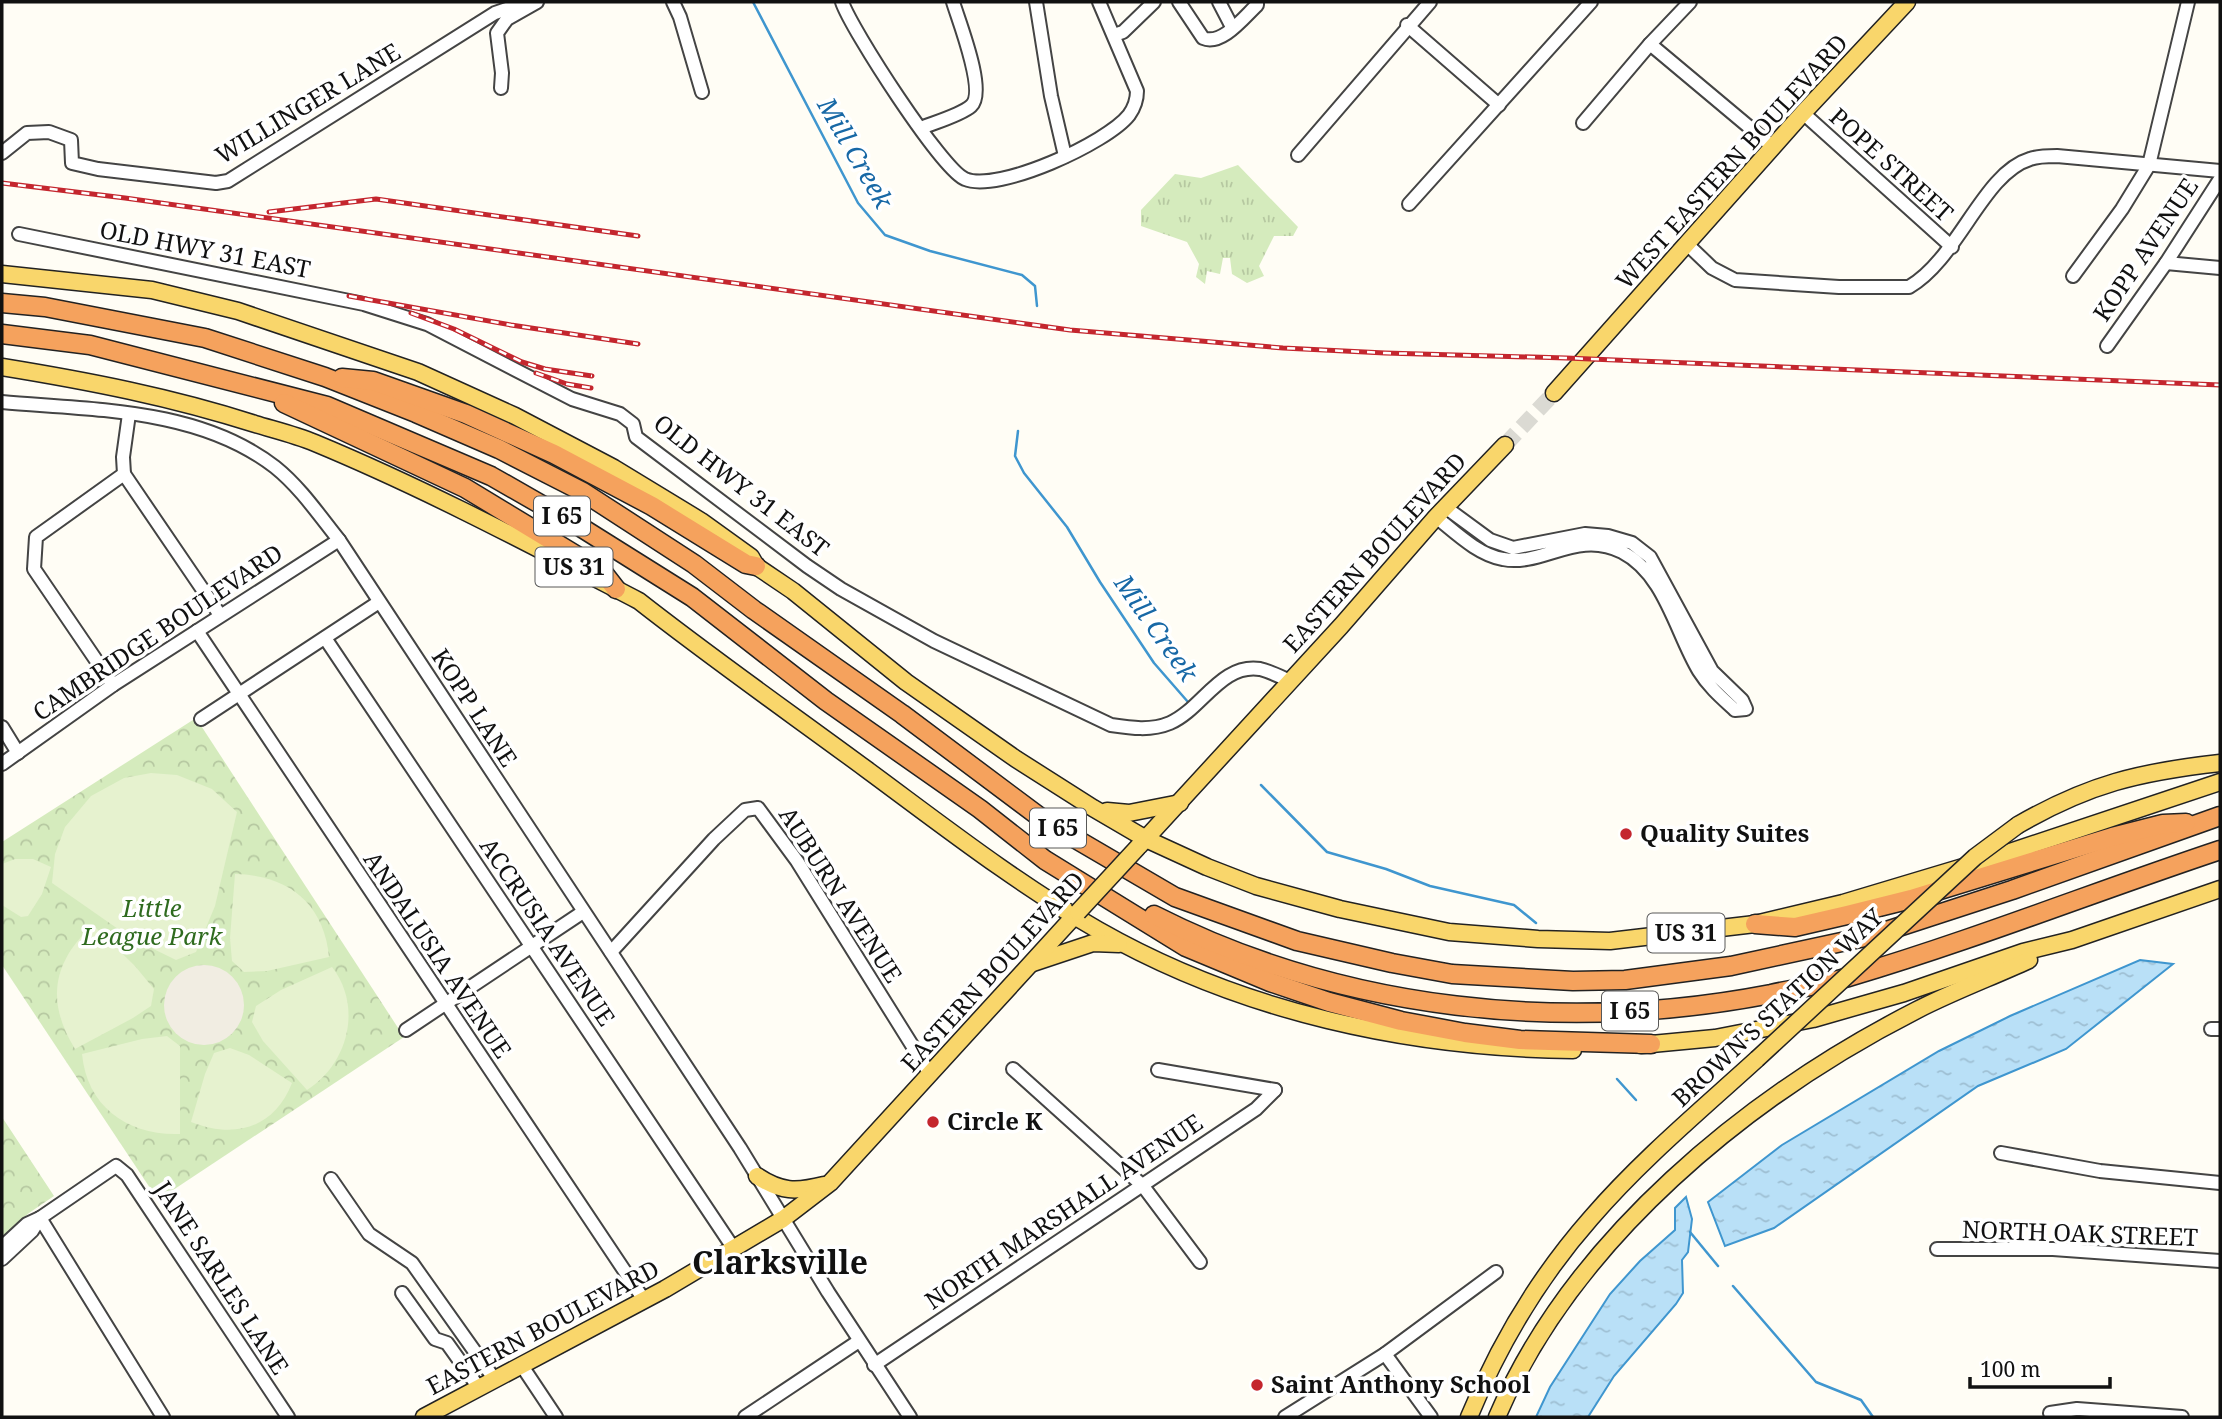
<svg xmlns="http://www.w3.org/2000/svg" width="2222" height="1419" viewBox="0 0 2222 1419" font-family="'Noto Serif',serif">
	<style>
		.grass { fill: url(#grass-tufts) }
		.park { fill: url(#park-crowns) }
		.pitch { fill: #e6f2cf }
		.plaza { fill: #f1ede2 }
		.water { fill: url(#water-ripples); stroke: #3f96cf; stroke-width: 2 }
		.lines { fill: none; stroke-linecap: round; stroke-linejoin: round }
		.stream { stroke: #3f96cf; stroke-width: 2.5 }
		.major-tunnel { stroke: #dbdad3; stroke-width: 16; stroke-dasharray: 16 8; stroke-linecap: butt }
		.minor-casing { stroke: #444; stroke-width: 16 }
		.major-casing { stroke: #222; stroke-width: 19 }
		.highway-casing { stroke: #222; stroke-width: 21 }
		.minor { stroke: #fff; stroke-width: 12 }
		.major { stroke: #f9d66b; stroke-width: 16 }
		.highway { stroke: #f5a25d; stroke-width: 18 }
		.rail-casing { stroke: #c4262e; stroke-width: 5 }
		.rail { stroke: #fff; stroke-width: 2.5; stroke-dasharray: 8; stroke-linecap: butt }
		.major-bridge-casing { stroke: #222; stroke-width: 19; stroke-linecap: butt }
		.major-bridge { stroke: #f9d66b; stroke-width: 16 }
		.poi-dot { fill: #c4262e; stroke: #fff; stroke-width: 2.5 }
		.labels { text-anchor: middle; stroke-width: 7; stroke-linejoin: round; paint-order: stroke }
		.shield { fill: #fff; stroke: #585858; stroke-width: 2 }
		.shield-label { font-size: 23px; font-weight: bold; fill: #111 }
		.street-label { font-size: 24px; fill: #111; stroke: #fff }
		.poi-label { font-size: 24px; font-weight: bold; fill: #111; stroke: #fff; text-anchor: start }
		.park-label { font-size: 24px; font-style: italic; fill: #2f6b1f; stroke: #fff }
		.water-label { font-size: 26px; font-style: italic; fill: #1768a6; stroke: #fff }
		.district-label { font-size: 32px; font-weight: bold; fill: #111; stroke: #fff }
	</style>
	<defs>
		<pattern id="grass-tufts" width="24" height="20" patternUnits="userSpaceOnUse" patternTransform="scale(1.75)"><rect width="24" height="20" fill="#d5ebbd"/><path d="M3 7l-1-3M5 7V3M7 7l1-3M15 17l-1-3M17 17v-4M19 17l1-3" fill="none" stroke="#b6c8a1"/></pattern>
		<pattern id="park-crowns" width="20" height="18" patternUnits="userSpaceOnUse" patternTransform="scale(1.75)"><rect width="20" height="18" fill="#d5ebbd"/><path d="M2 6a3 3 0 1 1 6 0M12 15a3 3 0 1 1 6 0" fill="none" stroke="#b6c8a1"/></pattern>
		<pattern id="water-ripples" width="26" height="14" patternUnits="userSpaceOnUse" patternTransform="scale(1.75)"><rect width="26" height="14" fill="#b9e0f7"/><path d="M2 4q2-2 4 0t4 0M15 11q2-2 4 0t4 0" fill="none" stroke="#9ebfd3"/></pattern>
	</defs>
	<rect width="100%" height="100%" fill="#fffdf5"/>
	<path class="grass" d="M1238,165L1298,227L1293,236H1274L1259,266L1264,276L1247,283L1232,274L1230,258H1223L1220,274L1207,271L1205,284L1196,277L1199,264L1187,242L1141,226V210L1175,174L1201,178Z"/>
	<g class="park">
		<path d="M196,718L404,1037L158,1200L2,965V842Z"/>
		<path d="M2,1117L54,1196L29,1213L2,1237Z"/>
	</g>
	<g class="pitch">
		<path d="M151,773L177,775L212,789L237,812L215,906L196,952L176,960L131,938L52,883L55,854L65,827L91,796L124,778Z"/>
		<path d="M15,859H33L51,867L42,894L28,916L21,917L2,905V864Z"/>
		<path d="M235,874C288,875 324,903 329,957L267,971L244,972L232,961L230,938Z"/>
		<path d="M93,925L135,966L154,989L151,1006L133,1018L75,1049C46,1002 52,962 93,925Z"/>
		<path d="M332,967C363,1007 348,1064 307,1090L263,1041L252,1022L256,1006L281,990Z"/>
		<path d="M167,1036L180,1046V1134C128,1136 87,1107 82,1054L142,1039Z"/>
		<path d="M230,1048L249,1055L292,1083C274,1129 234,1139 191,1122L205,1074L214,1053Z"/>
	</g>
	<circle class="plaza" cx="204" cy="1005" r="40"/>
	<g class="water">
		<path d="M2140,960L2173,964L2066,1049L1978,1086L1774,1228L1725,1246L1708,1202L1782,1145L1939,1051L2010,1016Z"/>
		<path d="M1686,1197L1692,1219L1688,1252L1682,1260L1683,1293L1676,1304L1614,1376L1588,1417H1536L1550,1387L1610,1294L1640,1261L1675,1230V1208Z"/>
	</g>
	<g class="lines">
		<g class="stream">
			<path d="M753,2L858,203L885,235L930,251L1022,275L1035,286L1037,306"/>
			<path d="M1018,431L1015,456L1024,473L1067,527L1100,582L1154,663L1188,702"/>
			<path d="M1261,785L1327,852L1386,869L1430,886L1514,905L1536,923"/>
			<path d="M1617,1079L1636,1100"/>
			<path d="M1690,1232L1718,1266"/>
			<path d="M1733,1286L1816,1382L1861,1400L1873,1417"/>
		</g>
		<path class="major-tunnel" d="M1505,445L1554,393"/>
		<defs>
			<g id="minor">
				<path d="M673,2L680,17L702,92"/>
				<path d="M842,2C851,29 942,170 965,179C998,193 1107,143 1129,115C1134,108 1137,100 1137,91L1099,2"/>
				<path d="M1036,2L1051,96L1065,156"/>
				<path d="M1179,2L1203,38C1222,46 1244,17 1257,5V2"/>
				<path d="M1219,2L1232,27"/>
				<path d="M1407,25L1499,105"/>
				<path d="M1114,35L1123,32L1154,2"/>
				<path d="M1650,44L1773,147"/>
				<path d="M501,88L502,73L497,33L507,19L537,2"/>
				<path d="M1803,113L1952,247"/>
				<path d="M1583,123L1650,44L1690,2"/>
				<path d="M921,128C933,123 961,115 971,106C987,92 959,22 953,2"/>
				<path d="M2,153L27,133L49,132L71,140L72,163L98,169L216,183L228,181L495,13L527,2"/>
				<path d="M1298,155L1430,2"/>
				<path d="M1409,204L1591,2"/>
				<path d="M19,234L364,304L427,324L572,399L620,414L633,424L636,437L807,566L841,589L934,641L1111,725C1131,728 1151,731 1170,723C1202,709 1221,663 1260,669C1269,671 1281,677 1290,681"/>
				<path d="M1687,244L1712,268L1735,280L1839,287H1909C1958,259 1983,173 2030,159C2038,156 2048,156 2057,156L2220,171"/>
				<path d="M2166,263L2220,268"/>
				<path d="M2073,276L2122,209L2149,165L2188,2"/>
				<path d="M2107,346L2166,263L2220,179"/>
				<path d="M2,402C93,410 199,408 275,467C300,487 319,515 339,540L740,1148L828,1292L910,1417"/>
				<path d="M124,474L220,615"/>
				<path d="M1436,517C1455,532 1478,555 1503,559C1542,567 1577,529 1622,552C1665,574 1676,633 1699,671C1709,687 1722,698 1735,710L1746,709L1742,700L1712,671L1650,557L1632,543L1608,536L1585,534L1513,548L1490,540L1445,507"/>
				<path d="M197,631L644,1300"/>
				<path d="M325,638L734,1249"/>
				<path d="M113,685L34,569L36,537L124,474L123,457L129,414"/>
				<path d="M201,719L379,602"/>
				<path d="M2,727L18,753"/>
				<path d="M2,764L113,685L339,540"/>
				<path d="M611,952L714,839L745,810L758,808L797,861L930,1074"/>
				<path d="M2211,1029H2220"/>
				<path d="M406,1030L583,912"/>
				<path d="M1013,1069L1143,1186L1200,1262"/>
				<path d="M1158,1070L1275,1090"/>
				<path d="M2001,1153L2100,1171L2220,1183"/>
				<path d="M331,1179L369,1234L412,1263L495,1380"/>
				<path d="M40,1218L163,1417"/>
				<path d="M2,1247L27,1224L40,1218L116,1166L127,1175L288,1417"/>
				<path d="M1937,1249H2053L2220,1261"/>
				<path d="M2,1259L32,1231L40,1218"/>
				<path d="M402,1293L435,1339L447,1343L479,1388"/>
				<path d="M1385,1354L1431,1417"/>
				<path d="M874,1365L1256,1109L1275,1090"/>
				<path d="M522,1366L556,1417"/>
				<path d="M2050,1413L2077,1409L2182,1417"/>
				<path d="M745,1417L859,1341"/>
				<path d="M1285,1417L1385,1354L1496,1272"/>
			</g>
			<g id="major">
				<path d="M2,274L152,290L238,311L418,372L515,416L614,468L701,521L751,557L756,566L793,591L906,682L1016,759L1093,808L1146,839L1207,867L1256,886L1340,909L1449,932L1538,939L1610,941L1755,924L1843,903L1983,861L2220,782"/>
				<path d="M2,367C88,381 171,397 255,424C275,430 296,435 315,443C426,489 533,546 639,601C713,659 790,713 866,769C942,825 1016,883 1098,930C1242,1012 1408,1048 1573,1050"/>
				<path d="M1554,393L1803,113L1907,2"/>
				<path d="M1107,811L1129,813L1180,803"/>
				<path d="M2018,825C2089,784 2139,772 2220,763"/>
				<path d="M1139,846L1341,626L1436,517L1505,445"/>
				<path d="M1033,963L1093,943L1119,944"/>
				<path d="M1641,1045L1715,1038L1813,1019L1904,993L2023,952L2072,940L2220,889"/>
				<path d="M757,1176C781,1192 796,1192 824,1185"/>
				<path d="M424,1417L665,1289L783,1219L830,1183L1078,912"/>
				<path d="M1469,1417C1499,1344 1539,1277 1591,1218C1641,1160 1701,1110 1757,1059"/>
				<path d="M1497,1417C1573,1239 1748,1096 1917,1010C1954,991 1992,977 2029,960"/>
			</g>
			<g id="highway">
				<path d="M2,303L45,307L205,338L325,377L416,413L499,449L583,492L694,564L754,610L902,714L1045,821L1175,897L1297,941L1392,963L1452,974L1573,981L1625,980L1731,966L1874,935L2012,890L2220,816"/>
				<path d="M2,334L90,345L327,406L491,476L582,528L692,597L826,701L980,809L1045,860L1186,947L1270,982L1329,1002L1401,1021L1465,1033L1520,1040L1651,1044"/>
				<path d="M342,378L373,381L466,414L554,454L652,506L746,564L756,566"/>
				<path d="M284,403L465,488L602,571L616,589"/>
				<path d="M1154,915C1343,1011 1564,1034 1771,994C1798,988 1826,984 1852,976C1976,939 2097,891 2220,850"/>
				<path d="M1755,924L1795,927L1847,915L1911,899L2112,837L2163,824L2186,823"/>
			</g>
		</defs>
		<use href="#minor" class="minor-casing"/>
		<use href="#major" class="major-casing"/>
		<use href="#highway" class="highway-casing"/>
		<use href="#minor" class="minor"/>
		<use href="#major" class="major"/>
		<use href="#highway" class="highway"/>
		<defs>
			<g id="rail">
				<path d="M2,183L125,198L1070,330L1283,348L1385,353L1566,358L2220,385"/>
				<path d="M269,212L376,199L638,236"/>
				<path d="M349,296L511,325L638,344"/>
				<path d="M411,313L454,329L522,362L545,369L592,376"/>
				<path d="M536,373L567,384L591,388"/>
			</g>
		</defs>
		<use href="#rail" class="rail-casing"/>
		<use href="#rail" class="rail"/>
		<defs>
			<g id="major-bridge">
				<path d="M1078,912L1138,847"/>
				<path d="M1757,1059L1975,857L2018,825"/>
			</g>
		</defs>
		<use href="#major-bridge" class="major-bridge-casing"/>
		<use href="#major-bridge" class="major-bridge"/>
	</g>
	<g class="poi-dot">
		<circle cx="1626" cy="834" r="7"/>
		<circle cx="933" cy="1122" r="7"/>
		<circle cx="1257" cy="1385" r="7"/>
	</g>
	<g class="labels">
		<g class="shield">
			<rect x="534" y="496.5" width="56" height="39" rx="5"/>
			<rect x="535.5" y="547.5" width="77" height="39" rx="5"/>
			<rect x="1030" y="808.5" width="56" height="39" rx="5"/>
			<rect x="1647.5" y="913.5" width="77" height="39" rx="5"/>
			<rect x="1602" y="991.5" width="56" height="39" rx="5"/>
		</g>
		<g class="shield-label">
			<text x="562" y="524">I 65</text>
			<text x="574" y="575">US 31</text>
			<text x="1058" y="836">I 65</text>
			<text x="1686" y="941">US 31</text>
			<text x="1630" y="1019">I 65</text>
		</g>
		<g class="street-label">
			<text transform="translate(308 104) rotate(-31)" y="8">WILLINGER LANE</text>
			<text transform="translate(1732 162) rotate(-48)" y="8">WEST EASTERN BOULEVARD</text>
			<text transform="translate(1891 165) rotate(42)" y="8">POPE STREET</text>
			<text transform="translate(205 250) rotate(11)" y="8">OLD HWY 31 EAST</text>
			<text transform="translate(2146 250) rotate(-56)" y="8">KOPP AVENUE</text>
			<text transform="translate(741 486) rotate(38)" y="8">OLD HWY 31 EAST</text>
			<text transform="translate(1375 553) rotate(-48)" y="8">EASTERN BOULEVARD</text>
			<text transform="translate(158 633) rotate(-34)" y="8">CAMBRIDGE BOULEVARD</text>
			<text transform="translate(474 708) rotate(57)" y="8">KOPP LANE</text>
			<text transform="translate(840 895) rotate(57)" y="8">AUBURN AVENUE</text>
			<text transform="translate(547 932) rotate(56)" y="8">ACCRUSIA AVENUE</text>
			<text transform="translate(437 955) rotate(56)" y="8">ANDALUSIA AVENUE</text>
			<text transform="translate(993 972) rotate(-48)" y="8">EASTERN BOULEVARD</text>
			<text transform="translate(1778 1008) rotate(-43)" y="8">BROWN'S STATION WAY</text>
			<text transform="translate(1064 1212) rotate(-34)" y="8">NORTH MARSHALL AVENUE</text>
			<text transform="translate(2080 1234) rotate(2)" y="8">NORTH OAK STREET</text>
			<text transform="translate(221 1278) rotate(57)" y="8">JANE SARLES LANE</text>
			<text transform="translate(543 1328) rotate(-28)" y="8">EASTERN BOULEVARD</text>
		</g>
		<g class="poi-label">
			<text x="1640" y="842">Quality Suites</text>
			<text x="947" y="1130">Circle K</text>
			<text x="1271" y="1393">Saint Anthony School</text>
		</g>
		<g class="park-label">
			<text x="152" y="917">Little<tspan x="152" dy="28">League Park</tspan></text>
		</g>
		<g class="water-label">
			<text transform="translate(855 153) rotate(60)" y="9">Mill Creek</text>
			<text transform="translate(1156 628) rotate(55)" y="9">Mill Creek</text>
		</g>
		<g class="district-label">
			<text x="780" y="1274">Clarksville</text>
		</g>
	</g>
	<rect width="2222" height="1419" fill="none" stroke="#111111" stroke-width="7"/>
	<path d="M1970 1377v10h140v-10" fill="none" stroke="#111111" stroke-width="3.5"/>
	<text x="1980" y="1377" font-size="21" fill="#111111" stroke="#ffffff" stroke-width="5" paint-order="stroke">100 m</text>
</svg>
